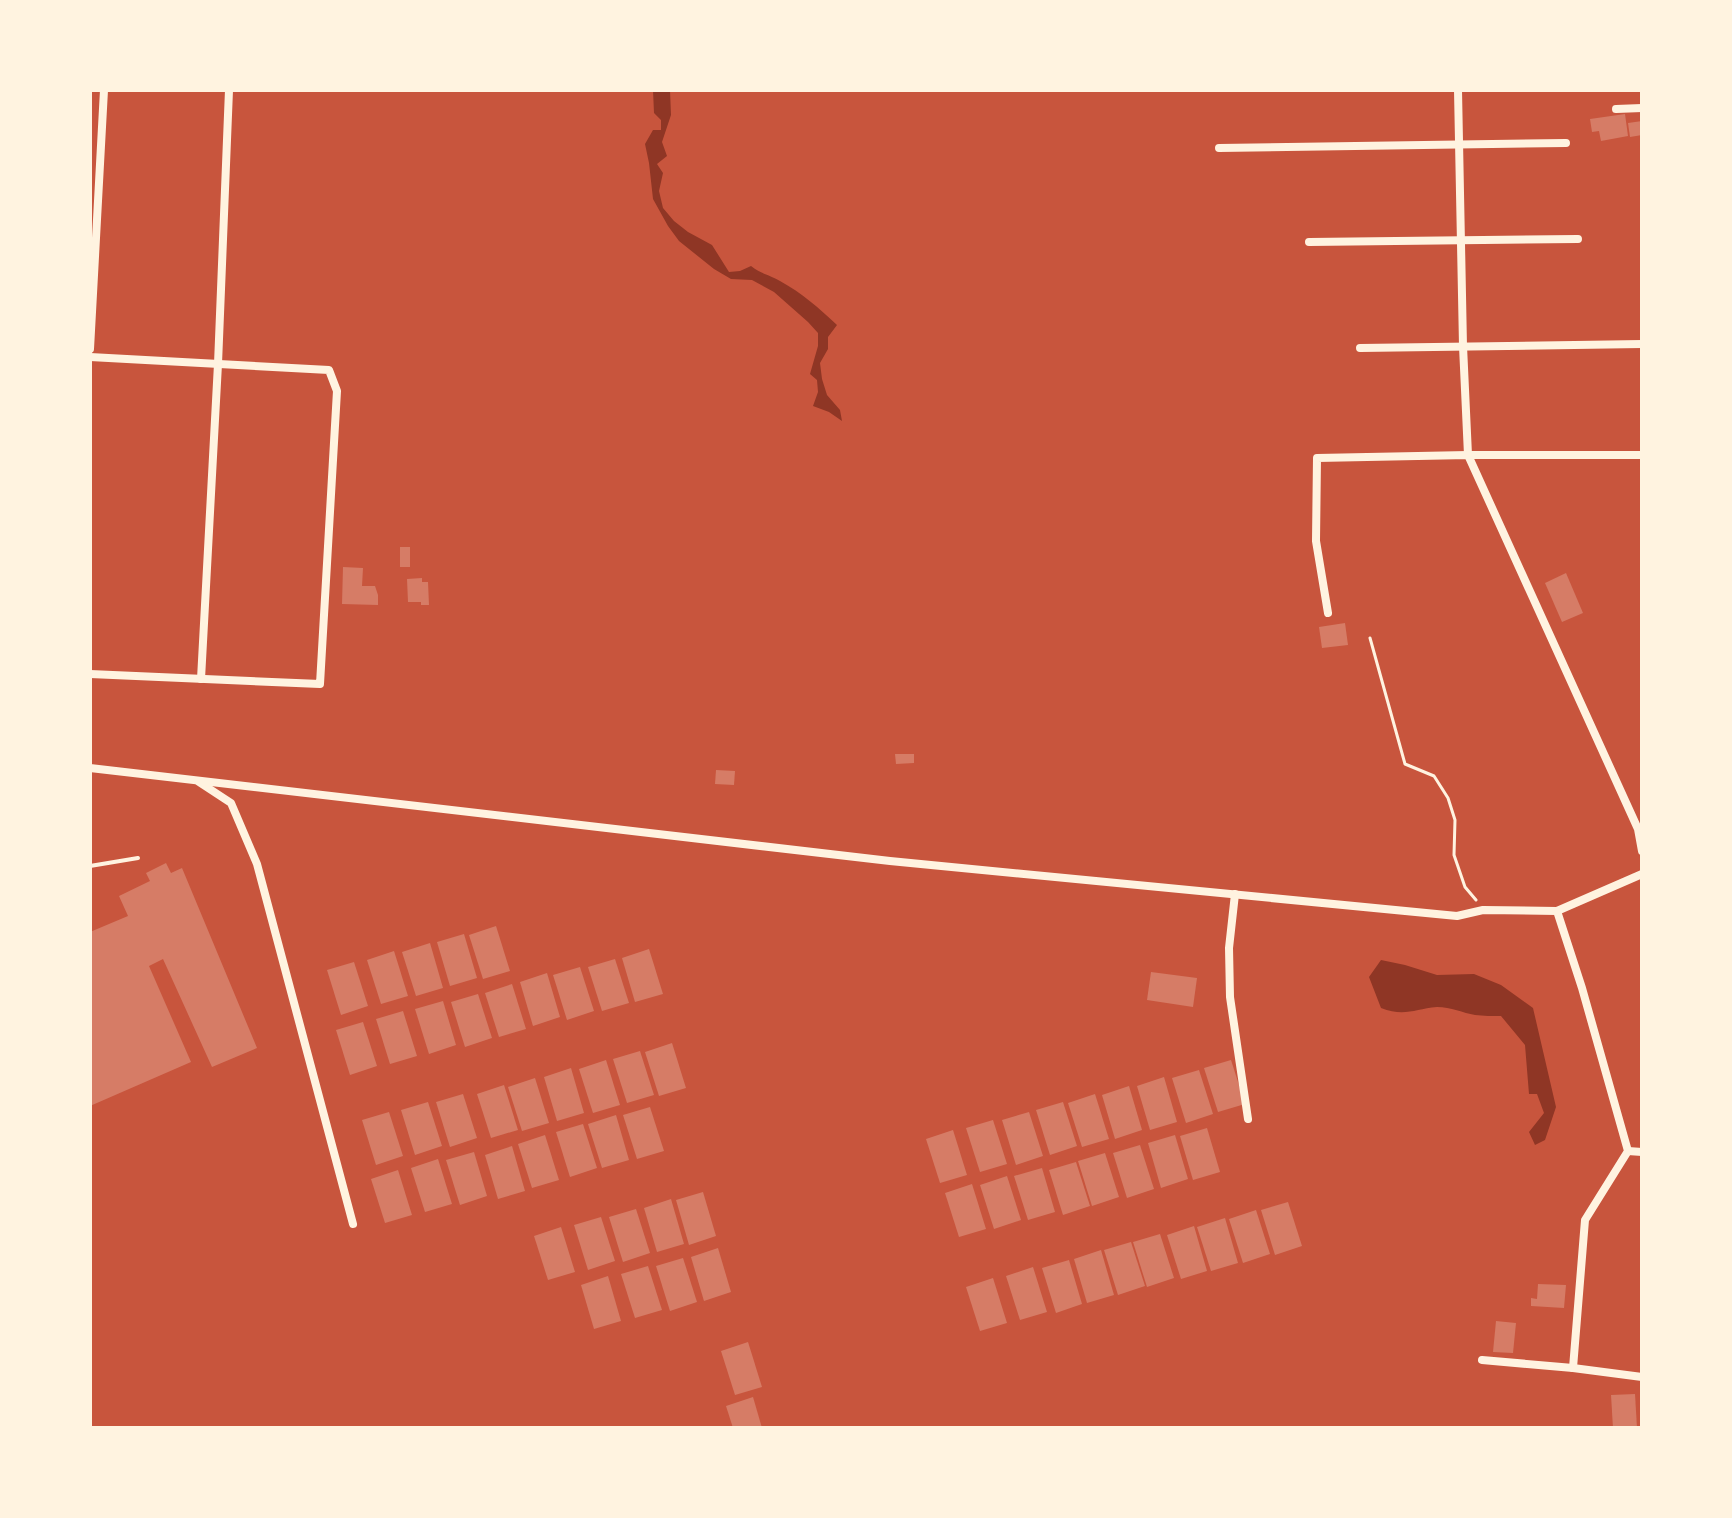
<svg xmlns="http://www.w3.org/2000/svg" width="1732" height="1518" viewBox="0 0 1732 1518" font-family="'Sofia Sans Condensed',sans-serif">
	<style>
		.water { fill: #8f3625 }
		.building { fill: #d67c66 }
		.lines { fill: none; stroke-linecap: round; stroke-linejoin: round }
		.path { stroke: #fff3e0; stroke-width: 3 }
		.service { stroke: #fff3e0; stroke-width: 4 }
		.minor { stroke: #fff3e0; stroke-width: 8 }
	</style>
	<rect width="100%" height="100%" fill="#c8553d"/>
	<g class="water">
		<path d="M653,90H670L671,115L662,142L667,156L657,164L663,173L659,191L663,208L674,221L688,232L712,245L729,272L740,271L751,266C763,275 768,274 780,281C802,293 819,308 837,325L828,337V349L820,363L822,379L827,395L840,410L842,421L829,412L813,406L818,392L817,380L810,374L818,346V333L808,322L774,292L752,280L731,279L714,269L679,241L668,226L653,199L649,163L645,144L653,130H661V120L654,113Z"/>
		<path d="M1381,960L1405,965L1437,975L1474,974L1501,985L1533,1008L1556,1107L1545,1140L1535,1145L1529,1132L1544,1113L1537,1094H1529L1525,1045L1501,1016C1493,1016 1483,1016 1475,1015C1463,1013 1451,1007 1437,1007C1415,1009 1404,1017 1381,1008L1369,977Z"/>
	</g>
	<g class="building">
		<path d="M1625,114L1628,136L1601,141L1599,131L1592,132L1590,119Z"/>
		<path d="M1642,121V135L1630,137L1628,123Z"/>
		<rect x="400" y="547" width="10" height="20"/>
		<path d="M343,567L363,568L362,586H375L378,595V605L342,604Z"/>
		<path d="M1566,573L1583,613L1562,622L1545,583Z"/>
		<path d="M422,578V582H428L429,605H421V602H408L407,579Z"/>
		<path d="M1345,623L1348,645L1322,648L1319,627Z"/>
		<path d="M895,754H914V763L896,764Z"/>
		<path d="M716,770L735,771L734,785L715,784Z"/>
		<path d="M166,863L171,873L182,868L257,1048L212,1067L163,959L149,966L191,1062L90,1106V932L128,916L119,896L150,881L146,873Z"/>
		<path d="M496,926L510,971L483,979L469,935Z"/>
		<path d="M464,934L477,978L450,986L437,942Z"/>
		<path d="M430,943L443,988L416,996L402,952Z"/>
		<path d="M649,949L663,994L635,1002L622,958Z"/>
		<path d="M394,951L408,996L381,1004L367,960Z"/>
		<path d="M615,959L629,1003L602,1011L588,967Z"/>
		<path d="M354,962L368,1006L341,1015L327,970Z"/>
		<path d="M580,967L594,1011L567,1020L553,975Z"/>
		<path d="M1151,972L1197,978L1193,1007L1147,1000Z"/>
		<path d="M547,973L560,1017L533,1026L520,982Z"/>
		<path d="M512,984L526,1029L499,1037L485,993Z"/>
		<path d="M478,994L492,1038L465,1047L451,1002Z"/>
		<path d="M443,1001L456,1045L429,1054L415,1009Z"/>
		<path d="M403,1011L417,1056L390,1064L376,1019Z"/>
		<path d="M363,1022L377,1066L350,1075L336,1030Z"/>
		<path d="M672,1043L686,1088L659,1096L645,1052Z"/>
		<path d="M640,1051L654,1095L627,1103L613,1059Z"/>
		<path d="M606,1060L620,1105L593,1113L579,1069Z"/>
		<path d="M1231,1060L1245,1104L1218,1112L1204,1068Z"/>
		<path d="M571,1068L584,1113L557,1121L544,1077Z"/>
		<path d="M1199,1070L1213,1114L1186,1123L1172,1078Z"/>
		<path d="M1164,1077L1177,1122L1150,1130L1137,1086Z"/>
		<path d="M535,1078L549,1123L522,1131L508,1087Z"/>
		<path d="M504,1085L518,1130L491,1138L477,1094Z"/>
		<path d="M1129,1086L1142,1130L1115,1139L1102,1095Z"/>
		<path d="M463,1094L477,1138L450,1147L436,1102Z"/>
		<path d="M1095,1094L1109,1139L1082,1147L1068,1103Z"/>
		<path d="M428,1102L442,1146L415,1155L401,1110Z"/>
		<path d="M1063,1102L1077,1146L1050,1155L1036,1110Z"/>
		<path d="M650,1107L664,1151L637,1159L623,1115Z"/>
		<path d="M389,1112L403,1156L376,1165L362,1120Z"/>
		<path d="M1029,1112L1043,1156L1016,1165L1002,1120Z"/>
		<path d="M616,1115L629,1160L602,1168L588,1124Z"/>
		<path d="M993,1120L1007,1164L980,1172L966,1128Z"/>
		<path d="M583,1124L597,1168L570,1177L556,1132Z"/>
		<path d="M1207,1128L1220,1172L1193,1180L1180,1136Z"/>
		<path d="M953,1130L967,1175L940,1183L926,1139Z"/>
		<path d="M545,1135L559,1180L532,1188L518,1144Z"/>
		<path d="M1175,1135L1188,1179L1161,1188L1148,1143Z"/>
		<path d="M1140,1145L1154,1189L1127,1198L1113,1153Z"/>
		<path d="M512,1146L525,1191L498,1199L485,1155Z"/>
		<path d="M474,1152L487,1196L460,1205L446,1160Z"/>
		<path d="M1105,1153L1119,1197L1092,1206L1078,1161Z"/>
		<path d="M438,1159L452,1204L425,1212L411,1168Z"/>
		<path d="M1076,1162L1090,1206L1063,1215L1049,1170Z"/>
		<path d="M1042,1168L1055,1212L1028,1220L1014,1176Z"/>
		<path d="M398,1170L412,1215L385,1223L371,1179Z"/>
		<path d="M1007,1176L1021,1220L994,1229L980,1185Z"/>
		<path d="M972,1184L986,1229L959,1237L945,1193Z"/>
		<path d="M703,1192L716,1236L689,1245L676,1200Z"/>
		<path d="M671,1199L684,1244L657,1252L644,1208Z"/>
		<path d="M1288,1202L1302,1246L1275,1255L1261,1210Z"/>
		<path d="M636,1209L650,1253L623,1262L609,1217Z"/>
		<path d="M1256,1210L1270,1254L1243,1263L1229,1219Z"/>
		<path d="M601,1217L615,1261L588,1270L574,1225Z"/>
		<path d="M1225,1218L1238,1263L1211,1271L1197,1227Z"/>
		<path d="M1194,1226L1207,1271L1181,1279L1167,1235Z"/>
		<path d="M561,1227L575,1272L548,1280L534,1236Z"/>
		<path d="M1160,1234L1174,1278L1147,1287L1133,1242Z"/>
		<path d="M1131,1242L1145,1286L1118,1295L1104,1250Z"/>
		<path d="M718,1248L731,1292L704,1301L691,1257Z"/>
		<path d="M1101,1250L1114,1295L1087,1303L1074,1259Z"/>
		<path d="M683,1258L697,1302L670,1311L656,1266Z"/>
		<path d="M1069,1260L1082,1304L1056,1313L1042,1268Z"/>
		<path d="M648,1266L662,1310L635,1318L621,1274Z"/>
		<path d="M1033,1267L1047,1312L1020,1320L1006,1276Z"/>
		<path d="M608,1276L621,1321L594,1329L581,1285Z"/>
		<path d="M993,1278L1007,1323L980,1331L966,1287Z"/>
		<path d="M1538,1284L1566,1285L1564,1308L1531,1306V1298L1537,1299Z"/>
		<path d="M1496,1321L1516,1323L1513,1353L1493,1352Z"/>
		<path d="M748,1342L762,1387L735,1395L721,1351Z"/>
		<path d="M1635,1394L1637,1428H1613L1611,1395Z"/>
		<path d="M753,1397L762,1428H733L726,1406Z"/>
	</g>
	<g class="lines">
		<path class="path" d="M1370,638L1405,764L1434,776L1448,798L1455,820L1454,855L1465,887L1476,900"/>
		<path class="service" d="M90,866L138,858"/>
		<g class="minor">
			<path d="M1458,90L1463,346L1468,455H1642"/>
			<path d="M1616,109L1642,108"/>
			<path d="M1219,148L1566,143"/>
			<path d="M1309,242L1578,239"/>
			<path d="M1360,348L1642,344"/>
			<path d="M90,349L104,90"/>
			<path d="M90,357L329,370L337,391L320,684L90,674"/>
			<path d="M1328,613L1316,541L1317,458L1468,455L1638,829L1642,851"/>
			<path d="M201,679L218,364L229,90"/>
			<path d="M90,768L890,861L1457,916L1483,910L1557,911L1642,874"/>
			<path d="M199,782L231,803L257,864L353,1224"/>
			<path d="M1235,894L1229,948L1230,997L1248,1119"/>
			<path d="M1557,911L1582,988L1628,1151L1585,1220L1573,1368"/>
			<path d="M1628,1151L1642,1152"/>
			<path d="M1482,1360L1573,1368L1642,1377"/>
		</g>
	</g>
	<rect width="1732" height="1518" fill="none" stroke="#fff3e0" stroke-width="184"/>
</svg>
